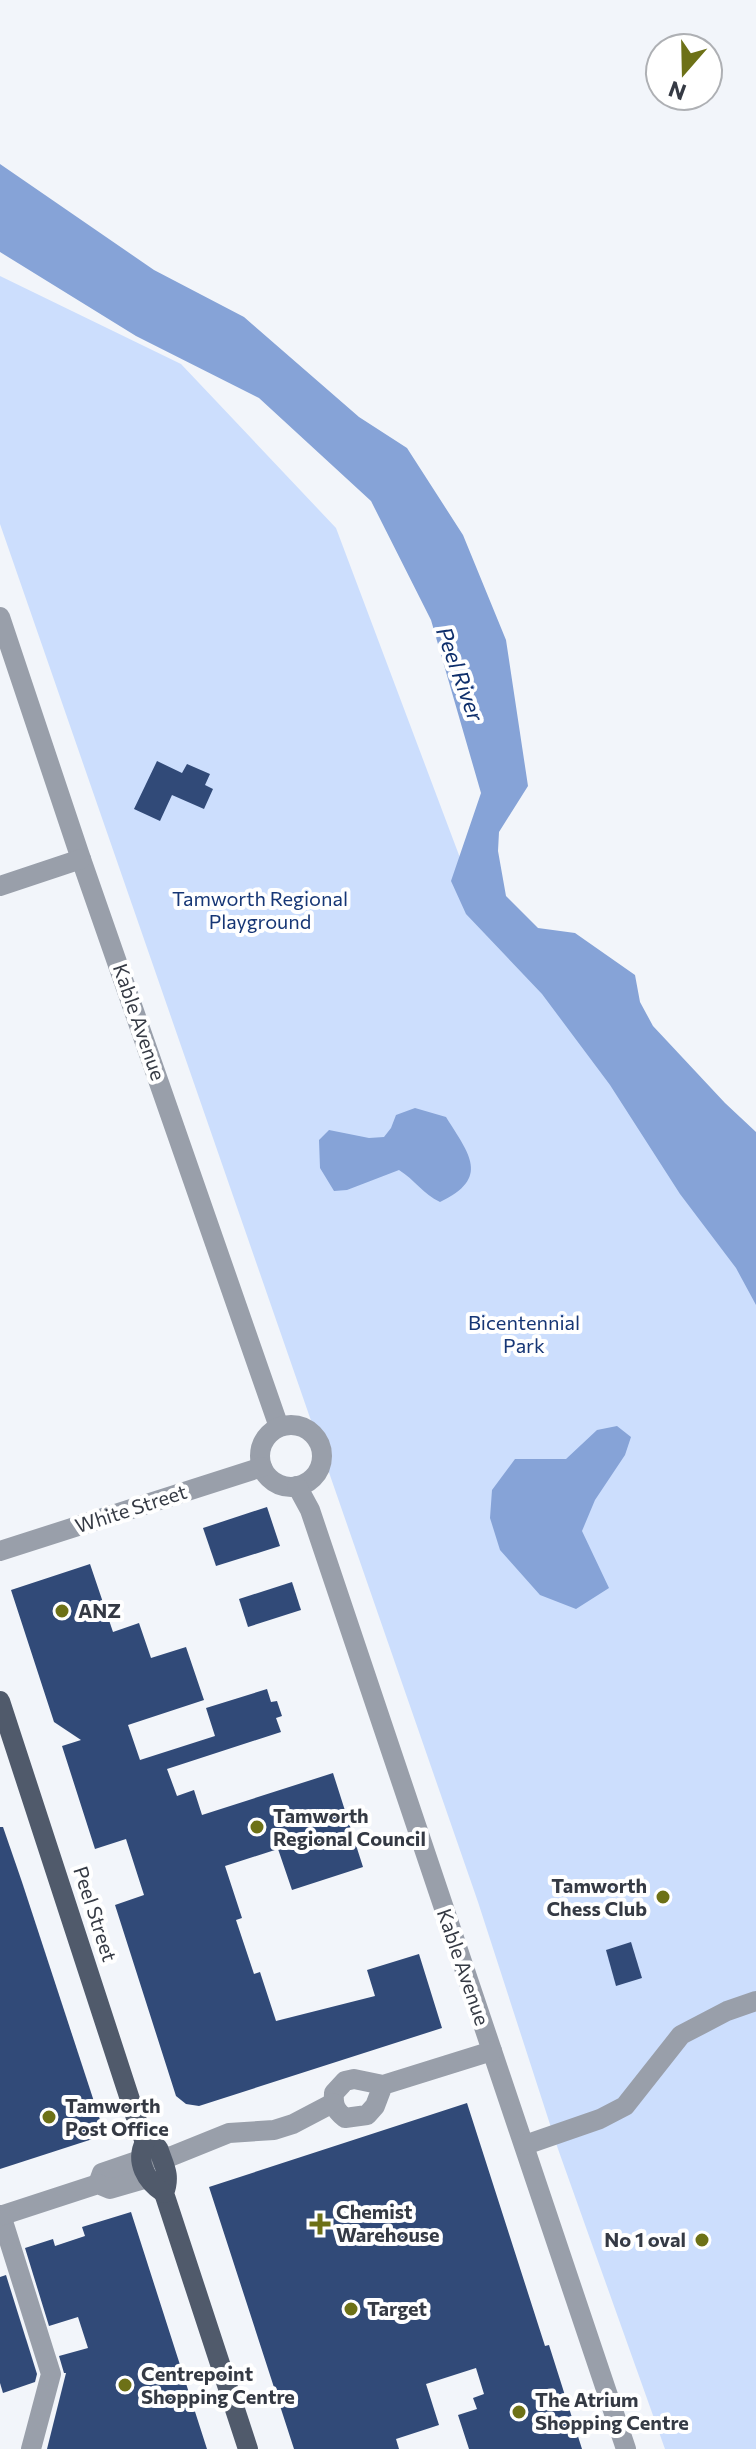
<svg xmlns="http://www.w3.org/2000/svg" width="756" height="2449" viewBox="0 0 756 2449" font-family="Commissioner,sans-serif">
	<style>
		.green { fill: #ccdefd }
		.water { fill: #86a3d7 }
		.building { fill: #314a78 }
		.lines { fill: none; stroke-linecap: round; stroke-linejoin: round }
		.minor { stroke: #999faa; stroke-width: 20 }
		.major { stroke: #505a6b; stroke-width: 20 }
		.poi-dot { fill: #6d7117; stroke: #fff; stroke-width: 3 }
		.labels { text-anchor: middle; stroke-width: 8; stroke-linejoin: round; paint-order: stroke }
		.park-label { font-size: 20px; fill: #163675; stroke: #fff }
		.street-label { font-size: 20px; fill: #353a44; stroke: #fff }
		.poi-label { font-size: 20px; font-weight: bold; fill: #353a44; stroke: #fff; text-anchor: start }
		.water-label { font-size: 22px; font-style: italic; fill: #0e2e6b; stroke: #fff }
	</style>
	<rect width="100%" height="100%" fill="#f2f5fa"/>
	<path class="green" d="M0,276L181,364L336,528L477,903L756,1265V2449H665L558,2149L478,1902L0,524Z"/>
	<g class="water">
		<path d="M0,164L154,270L244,317L359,417L407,448L463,535L506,640L528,786L499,832L498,851L506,896L538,928L575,933L635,975L640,1002L653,1026L725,1103L756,1132V1305L736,1268L680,1194L610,1085L542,994L466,914L451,881L481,793L431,620L371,501L259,398L136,336L0,252Z"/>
		<path d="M415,1108L446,1117C469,1154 491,1178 440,1202C423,1194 415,1180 399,1170L347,1190L334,1191L320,1168L319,1140L329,1130L369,1138L384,1137L391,1128L396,1115Z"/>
		<path d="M617,1426L631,1437L625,1455L595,1500L582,1531L609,1588L576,1609L540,1595L500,1550L490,1518L492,1490L515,1459H566L597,1430Z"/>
	</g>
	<g class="building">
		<path d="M157,761L182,773L187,764L210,774L205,785L213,789L204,809L172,795L160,821L134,809Z"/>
		<path d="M267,1507L280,1546L216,1566L203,1528Z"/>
		<path d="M90,1564L113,1632L139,1623L151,1658L186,1647L204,1700L128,1725L140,1760L215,1736L206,1708L267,1689L271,1702L277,1701L282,1716L276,1718L281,1732L167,1769L177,1796L194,1790L202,1815L333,1773L363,1867L292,1890L278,1849L225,1866L242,1918L236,1920L254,1974L260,1972L276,2021L375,1996L367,1970L419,1954L442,2028L199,2106L186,2104L176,2096L115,1905L144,1895L126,1839L95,1849L62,1746L81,1740L54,1722L11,1590Z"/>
		<path d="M292,1582L301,1610L248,1627L239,1599Z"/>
		<path d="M0,1827H3L22,1882L105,2135L0,2169Z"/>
		<path d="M631,1942L642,1978L616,1986L606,1950Z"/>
		<path d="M467,2103L545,2346L549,2345L582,2449H469L458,2415L477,2409L473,2398L484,2394L476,2368L426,2384L439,2425L396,2439L399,2449H294L209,2187Z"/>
		<path d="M131,2212L207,2449H47L66,2373H64L59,2356L88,2348L78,2317L49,2326L25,2248L53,2239L55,2246L85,2236L82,2227Z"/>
		<path d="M6,2275L37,2374L35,2382L3,2393L0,2383V2277Z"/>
	</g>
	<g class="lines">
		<g class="minor">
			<path d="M0,617L81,859L279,1427"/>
			<path d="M0,886L81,859"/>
			<circle cx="291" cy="1456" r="31"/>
			<path d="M297,1486L310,1510L626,2449"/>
			<path d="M0,1551L262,1467"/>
			<path d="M383,2085L375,2106L367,2115L345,2118C335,2110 333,2105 334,2093L345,2081L354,2079L383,2085L492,2051"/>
			<path d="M525,2145L600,2119L625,2106L681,2035L727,2011L756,2001"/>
			<path d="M98,2184L102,2173L140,2160L172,2156L229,2133L274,2130L293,2124L333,2103"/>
			<path d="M1,2215L51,2374L31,2449"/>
			<path d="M0,2216L98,2184L110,2189L148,2178"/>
		</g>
		<g class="major">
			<path d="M0,1701L139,2127L145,2142L158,2148C164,2166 171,2175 164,2193L248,2449"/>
			<path d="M145,2142C135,2162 146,2181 164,2193"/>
		</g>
	</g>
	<g class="poi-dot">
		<circle cx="62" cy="1611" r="8"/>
		<circle cx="257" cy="1827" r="8"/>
		<circle cx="663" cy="1897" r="8"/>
		<circle cx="49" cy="2117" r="8"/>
		<path d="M316 2212h8v8h8v8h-8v8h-8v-8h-8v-8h8z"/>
		<circle cx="702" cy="2240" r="8"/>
		<circle cx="351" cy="2309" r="8"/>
		<circle cx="125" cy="2385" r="8"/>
		<circle cx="519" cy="2412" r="8"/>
	</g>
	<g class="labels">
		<g class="park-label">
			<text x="260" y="906">Tamworth Regional<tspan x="260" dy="23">Playground</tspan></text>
			<text x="524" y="1330">Bicentennial<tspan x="524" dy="23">Park</tspan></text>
		</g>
		<g class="street-label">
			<text transform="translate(139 1022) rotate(71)" y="7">Kable Avenue</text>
			<text transform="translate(131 1509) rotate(-18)" y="7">White Street</text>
			<text transform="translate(95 1914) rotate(72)" y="7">Peel Street</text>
			<text transform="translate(463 1967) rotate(71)" y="7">Kable Avenue</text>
		</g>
		<g class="poi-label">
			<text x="78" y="1618">ANZ</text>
			<text x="273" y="1823">Tamworth<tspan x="273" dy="23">Regional Council</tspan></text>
			<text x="647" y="1893" text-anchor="end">Tamworth<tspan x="647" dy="23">Chess Club</tspan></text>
			<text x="65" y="2113">Tamworth<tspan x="65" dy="23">Post Office</tspan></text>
			<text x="336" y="2219">Chemist<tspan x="336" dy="23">Warehouse</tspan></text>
			<text x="686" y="2247" text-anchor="end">No 1 oval</text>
			<text x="367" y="2316">Target</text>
			<text x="141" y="2381">Centrepoint<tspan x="141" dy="23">Shopping Centre</tspan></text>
			<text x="535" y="2407">The Atrium<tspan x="535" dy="23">Shopping Centre</tspan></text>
		</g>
		<g class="water-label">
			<text transform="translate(460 674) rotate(70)" y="8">Peel River</text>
		</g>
	</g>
	<g transform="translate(684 72) rotate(200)"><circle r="38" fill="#ffffff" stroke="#aeb0b4" stroke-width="2"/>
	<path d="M0-6L14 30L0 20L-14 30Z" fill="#6d7117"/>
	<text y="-12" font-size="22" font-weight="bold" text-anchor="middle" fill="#353a44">N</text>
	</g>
</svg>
